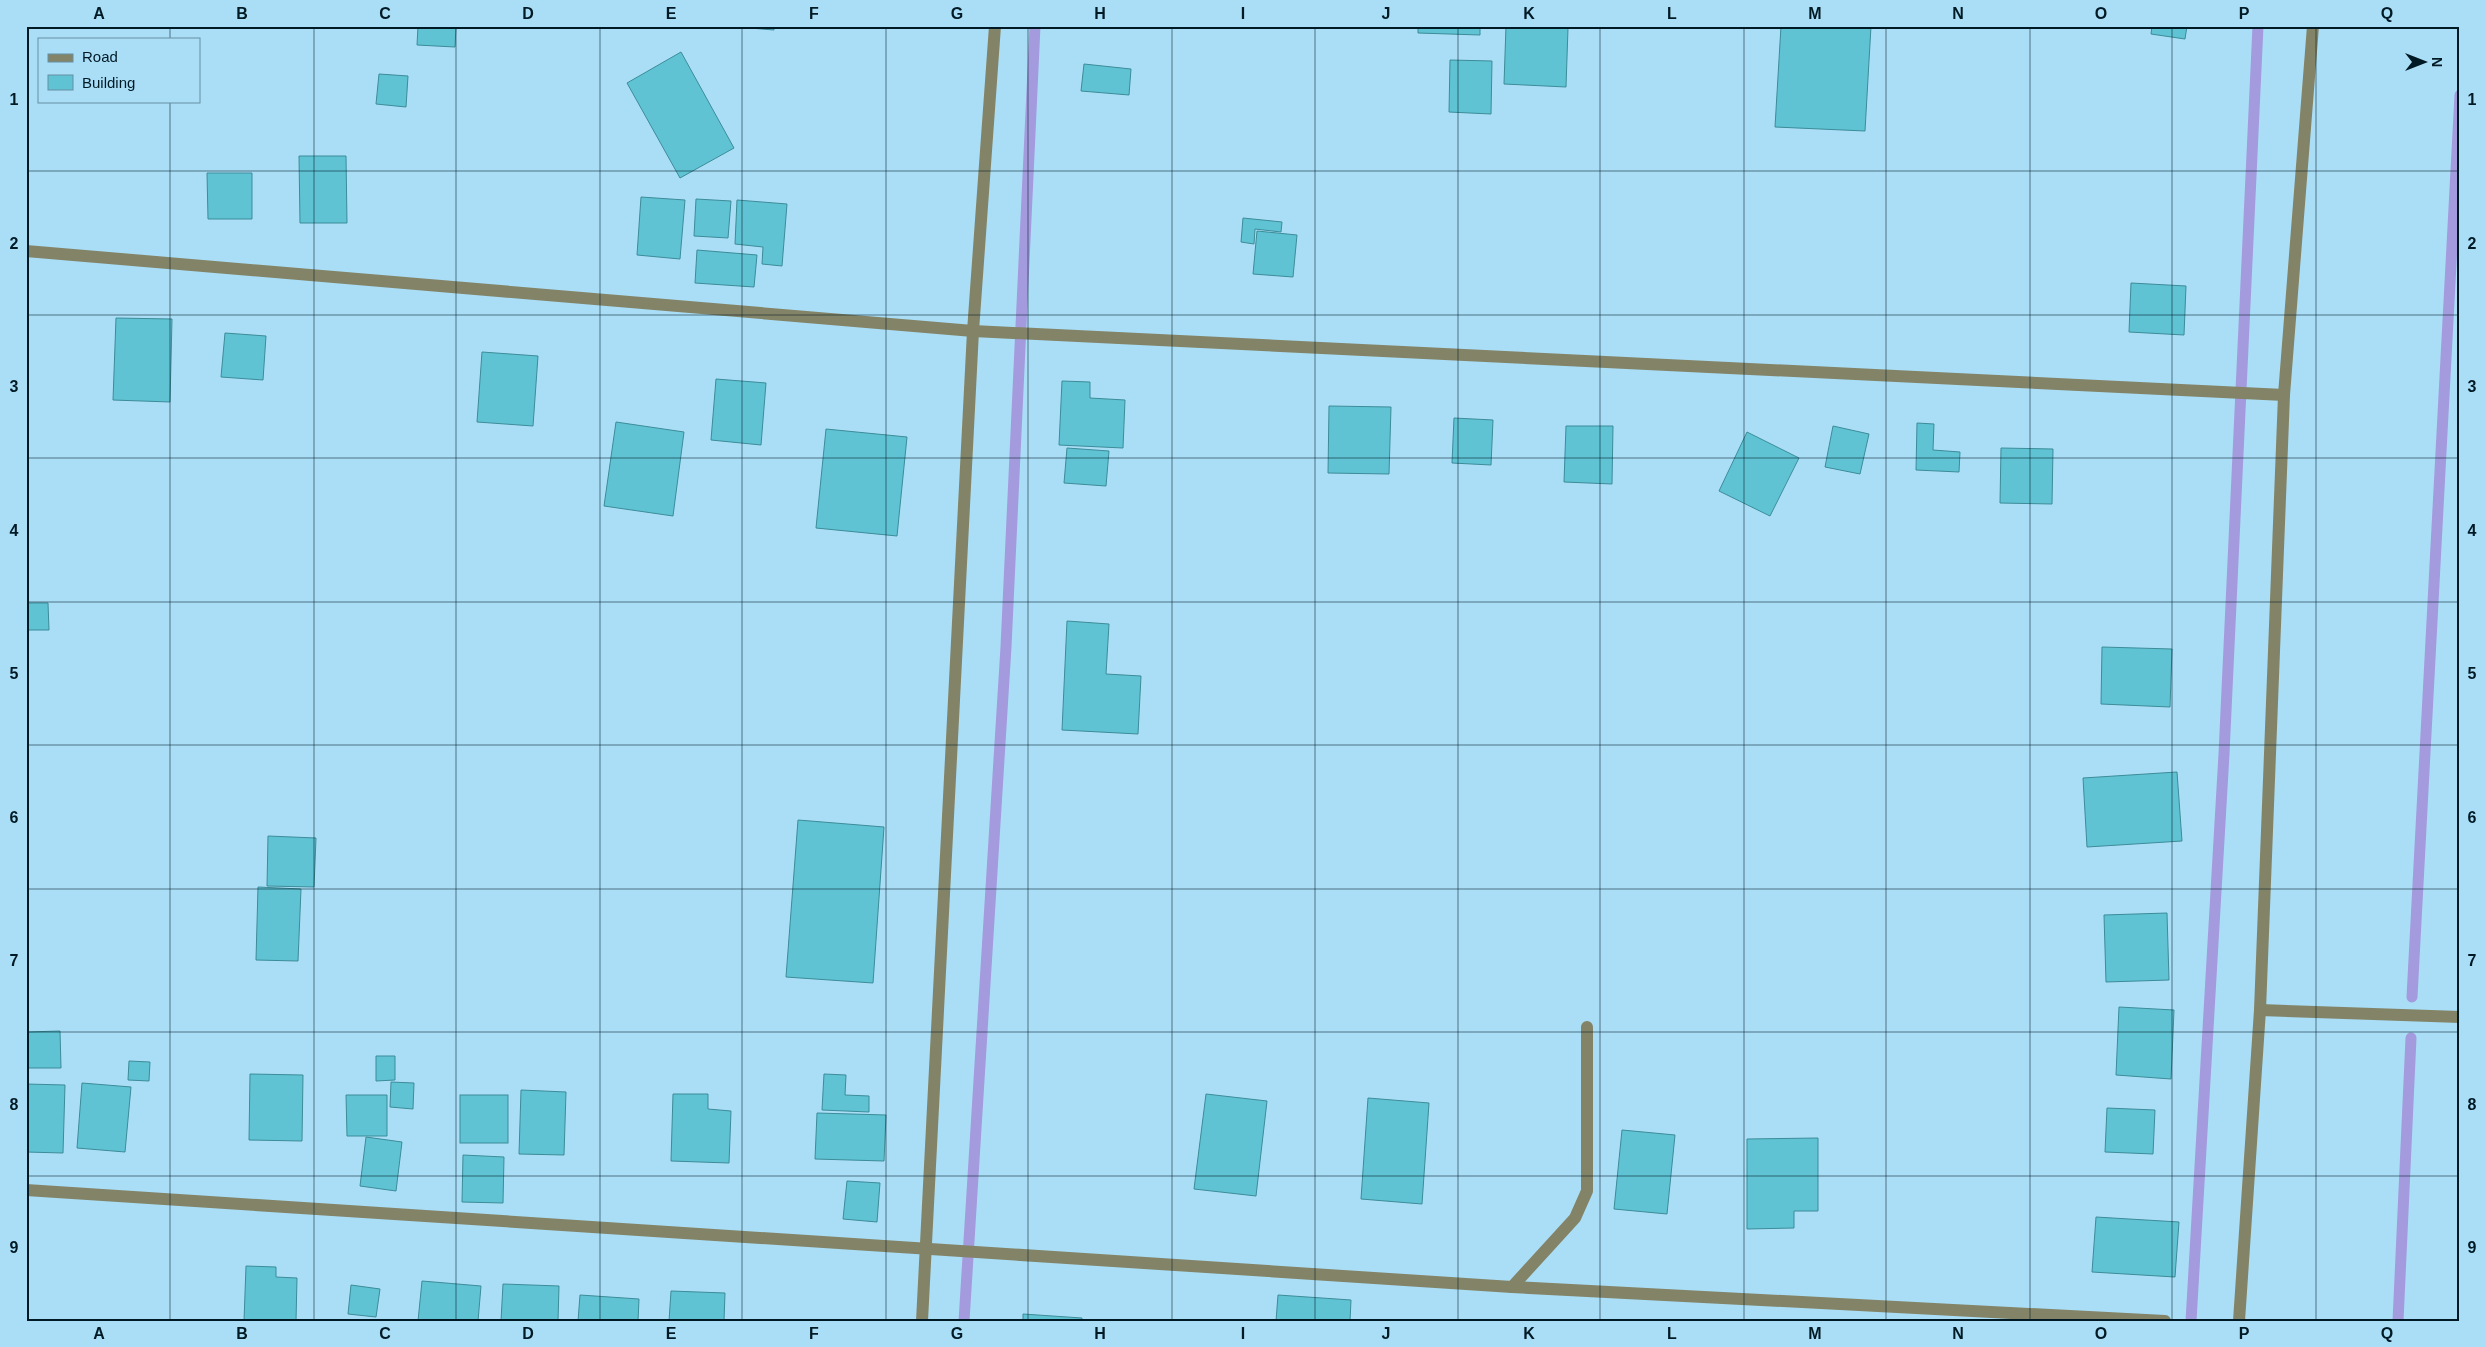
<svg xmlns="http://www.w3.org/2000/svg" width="2486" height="1347" viewBox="0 0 2486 1347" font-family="Arial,sans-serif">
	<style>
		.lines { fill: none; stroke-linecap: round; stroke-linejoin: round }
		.stream { stroke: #a39bdd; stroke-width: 11 }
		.building { fill: #5fc3d3; stroke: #3c8c99 }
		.lane { stroke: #838467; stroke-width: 12 }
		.street { stroke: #838467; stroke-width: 12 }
		.grid { fill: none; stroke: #001a25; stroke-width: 1; stroke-opacity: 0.55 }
		.neatline { fill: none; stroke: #001a25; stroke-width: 2 }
		.grid-label { font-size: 16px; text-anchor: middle; font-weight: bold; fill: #001a25 }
	</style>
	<rect width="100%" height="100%" fill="#aadef7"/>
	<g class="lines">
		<g class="stream">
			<path d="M2412,997L2460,95"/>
			<path d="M964,1321L1006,647L1035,26"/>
			<path d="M2191,1321L2224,754L2258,26"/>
			<path d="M2398,1321L2411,1038"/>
		</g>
	</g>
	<g class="building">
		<path d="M418,26H456L455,47L417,45Z"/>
		<path d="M725,26H774V30Z"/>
		<path d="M1418,26H1480V35L1418,33Z"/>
		<path d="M1506,26L1568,28L1566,87L1504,84Z"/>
		<path d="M1781,26H1871L1865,131L1775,127Z"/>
		<path d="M2152,26H2187L2185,39L2151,34Z"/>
		<path d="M681,52L734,148L680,178L627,83Z"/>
		<path d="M1450,60L1492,61L1491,114L1449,112Z"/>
		<path d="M1084,64L1131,69L1129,95L1081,91Z"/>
		<path d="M379,74L408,76L406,107L376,104Z"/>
		<path d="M299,156H346L347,223H300Z"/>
		<path d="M207,173H252V219H208Z"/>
		<path d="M641,197L685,200L680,259L637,255Z"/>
		<path d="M696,199L731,201L728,238L694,236Z"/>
		<path d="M737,200L787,204L782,266L762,264L763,247L735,244Z"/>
		<path d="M1243,218L1282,222L1281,232L1255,229L1254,244L1241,242Z"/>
		<path d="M1257,231L1297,235L1293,277L1253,274Z"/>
		<path d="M697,250L757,255L754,287L695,283Z"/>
		<path d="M2131,283L2186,286L2184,335L2129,332Z"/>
		<path d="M116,318L172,319L170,402L113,400Z"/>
		<path d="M225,333L266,336L263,380L221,377Z"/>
		<path d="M482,352L538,356L533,426L477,422Z"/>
		<path d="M716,379L766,383L761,445L711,440Z"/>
		<path d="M1062,381L1090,382V398L1125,400L1123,448L1059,445Z"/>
		<path d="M1329,406L1391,407L1389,474L1328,473Z"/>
		<path d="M1454,418L1493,420L1491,465L1452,463Z"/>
		<path d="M616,422L684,432L673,516L604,506Z"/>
		<path d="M1917,423L1934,424L1933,450L1960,452L1959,472L1916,470Z"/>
		<path d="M1566,426H1613L1612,484L1564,482Z"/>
		<path d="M1833,426L1869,434L1860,474L1825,467Z"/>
		<path d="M826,429L907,437L897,536L816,528Z"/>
		<path d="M1747,432L1799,458L1770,516L1719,491Z"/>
		<path d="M1067,448L1109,451L1106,486L1064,483Z"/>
		<path d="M2001,448L2053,449L2052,504L2000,503Z"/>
		<path d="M26,603H48L49,630H26Z"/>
		<path d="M1067,621L1109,624L1106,674L1141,676L1138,734L1062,730Z"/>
		<path d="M2102,647L2172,649L2170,707L2101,704Z"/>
		<path d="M2177,772L2182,841L2087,847L2083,778Z"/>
		<path d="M798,820L884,827L873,983L786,977Z"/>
		<path d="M268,836L316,838L314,887L267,886Z"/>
		<path d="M258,887L301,889L298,961L256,960Z"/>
		<path d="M2167,913L2169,980L2106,982L2104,915Z"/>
		<path d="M2119,1007L2174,1010L2171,1079L2116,1075Z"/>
		<path d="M60,1031L61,1068H26V1032Z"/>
		<path d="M376,1056H395V1080L376,1081Z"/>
		<path d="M129,1061L150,1062L149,1081L128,1080Z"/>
		<path d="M250,1074L303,1075L302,1141L249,1140Z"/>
		<path d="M824,1074L846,1075L845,1095L869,1096V1112L822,1110Z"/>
		<path d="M391,1082L414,1083L413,1109L390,1107Z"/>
		<path d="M82,1083L131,1087L125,1152L77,1148Z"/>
		<path d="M26,1084L65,1085L63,1153L26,1152Z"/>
		<path d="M521,1090L566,1092L564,1155L519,1154Z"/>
		<path d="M673,1094H708V1109L731,1111L729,1163L671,1161Z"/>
		<path d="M1206,1094L1267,1101L1256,1196L1194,1189Z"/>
		<path d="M346,1095H387V1136H347Z"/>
		<rect x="460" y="1095" width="48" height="48"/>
		<path d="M1368,1098L1429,1103L1422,1204L1361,1199Z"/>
		<path d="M2107,1108L2155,1110L2153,1154L2105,1152Z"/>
		<path d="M817,1113L886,1115L884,1161L815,1159Z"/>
		<path d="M1622,1130L1675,1135L1667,1214L1614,1209Z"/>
		<path d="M366,1137L402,1142L396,1191L360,1186Z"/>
		<path d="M1818,1138V1211H1794V1228L1747,1229V1139Z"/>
		<path d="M463,1155L504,1157L503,1203L462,1202Z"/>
		<path d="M847,1181L880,1183L877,1222L843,1219Z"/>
		<path d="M2096,1217L2179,1222L2175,1277L2092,1272Z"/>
		<path d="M246,1266L276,1267V1277L297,1278L296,1321H244Z"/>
		<path d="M422,1281L481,1286L478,1321H418Z"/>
		<path d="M503,1284L559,1286L558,1321H501Z"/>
		<path d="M351,1285L380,1289L376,1317L348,1314Z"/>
		<path d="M671,1291L725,1293L724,1321H669Z"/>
		<path d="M580,1295L639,1299L638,1321H578Z"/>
		<path d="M1278,1295L1351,1300L1350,1321H1276Z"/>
		<path d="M1023,1314L1082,1318V1321H1023Z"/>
	</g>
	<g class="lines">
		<path class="lane" d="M1512,1287L1575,1218L1587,1191V1027"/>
		<g class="street">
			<path d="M26,251L973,331L2284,395"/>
			<path d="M2260,1010L2460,1017"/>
			<path d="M26,1190L1512,1287L2165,1321"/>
			<path d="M922,1321L973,331L995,26"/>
			<path d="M2239,1321L2260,1010L2284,395L2313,26"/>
		</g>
	</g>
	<path class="grid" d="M170,26V39M314,26V1321M456,26V1321M600,26V1321M742,26V1321M886,26V1321M1028,26V1321M1172,26V1321M1315,26V1321M1458,26V1321M1600,26V1321M1744,26V1321M1886,26V1321M2030,26V1321M2172,26V1321M2316,26V1321M170,101V1321M26,171H2460M26,315H2460M26,458H2460M26,602H2460M26,745H2460M26,889H2460M26,1032H2460M26,1176H2460"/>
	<rect width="2486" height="1347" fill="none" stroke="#aadef7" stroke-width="55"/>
	<rect x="38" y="38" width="162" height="65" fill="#aadef7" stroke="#6690a3"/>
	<rect x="48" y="54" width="25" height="8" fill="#838467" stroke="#6690a3"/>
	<text x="82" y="62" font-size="15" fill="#001a25">Road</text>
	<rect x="48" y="75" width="25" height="15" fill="#5fc3d3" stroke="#6690a3"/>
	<text x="82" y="88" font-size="15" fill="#001a25">Building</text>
	<g transform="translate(2424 62) rotate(90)" stroke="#aadef7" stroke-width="4" paint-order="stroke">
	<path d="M0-4L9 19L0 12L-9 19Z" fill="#001a25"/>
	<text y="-8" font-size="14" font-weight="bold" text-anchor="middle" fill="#001a25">N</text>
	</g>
	<rect x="28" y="28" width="2430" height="1292" class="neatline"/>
	<g class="grid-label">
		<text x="99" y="19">A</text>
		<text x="242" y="19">B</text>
		<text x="385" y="19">C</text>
		<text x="528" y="19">D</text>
		<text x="671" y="19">E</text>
		<text x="814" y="19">F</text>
		<text x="957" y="19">G</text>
		<text x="1100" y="19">H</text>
		<text x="1243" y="19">I</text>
		<text x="1386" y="19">J</text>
		<text x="1529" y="19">K</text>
		<text x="1672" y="19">L</text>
		<text x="1815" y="19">M</text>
		<text x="1958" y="19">N</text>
		<text x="2101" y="19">O</text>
		<text x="2244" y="19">P</text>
		<text x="2387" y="19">Q</text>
		<text x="14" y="105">1</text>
		<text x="2472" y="105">1</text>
		<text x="14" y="249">2</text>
		<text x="2472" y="249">2</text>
		<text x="14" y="392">3</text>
		<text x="2472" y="392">3</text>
		<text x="14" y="536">4</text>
		<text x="2472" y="536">4</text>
		<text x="14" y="679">5</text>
		<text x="2472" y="679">5</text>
		<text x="14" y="823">6</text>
		<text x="2472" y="823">6</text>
		<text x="14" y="966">7</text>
		<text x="2472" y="966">7</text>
		<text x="14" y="1110">8</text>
		<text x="2472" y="1110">8</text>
		<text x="14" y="1253">9</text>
		<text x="2472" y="1253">9</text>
		<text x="99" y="1339">A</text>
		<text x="242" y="1339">B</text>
		<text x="385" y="1339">C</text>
		<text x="528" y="1339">D</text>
		<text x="671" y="1339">E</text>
		<text x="814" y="1339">F</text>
		<text x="957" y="1339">G</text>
		<text x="1100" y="1339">H</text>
		<text x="1243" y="1339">I</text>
		<text x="1386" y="1339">J</text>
		<text x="1529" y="1339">K</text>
		<text x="1672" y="1339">L</text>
		<text x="1815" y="1339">M</text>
		<text x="1958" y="1339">N</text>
		<text x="2101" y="1339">O</text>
		<text x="2244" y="1339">P</text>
		<text x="2387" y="1339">Q</text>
	</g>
</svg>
